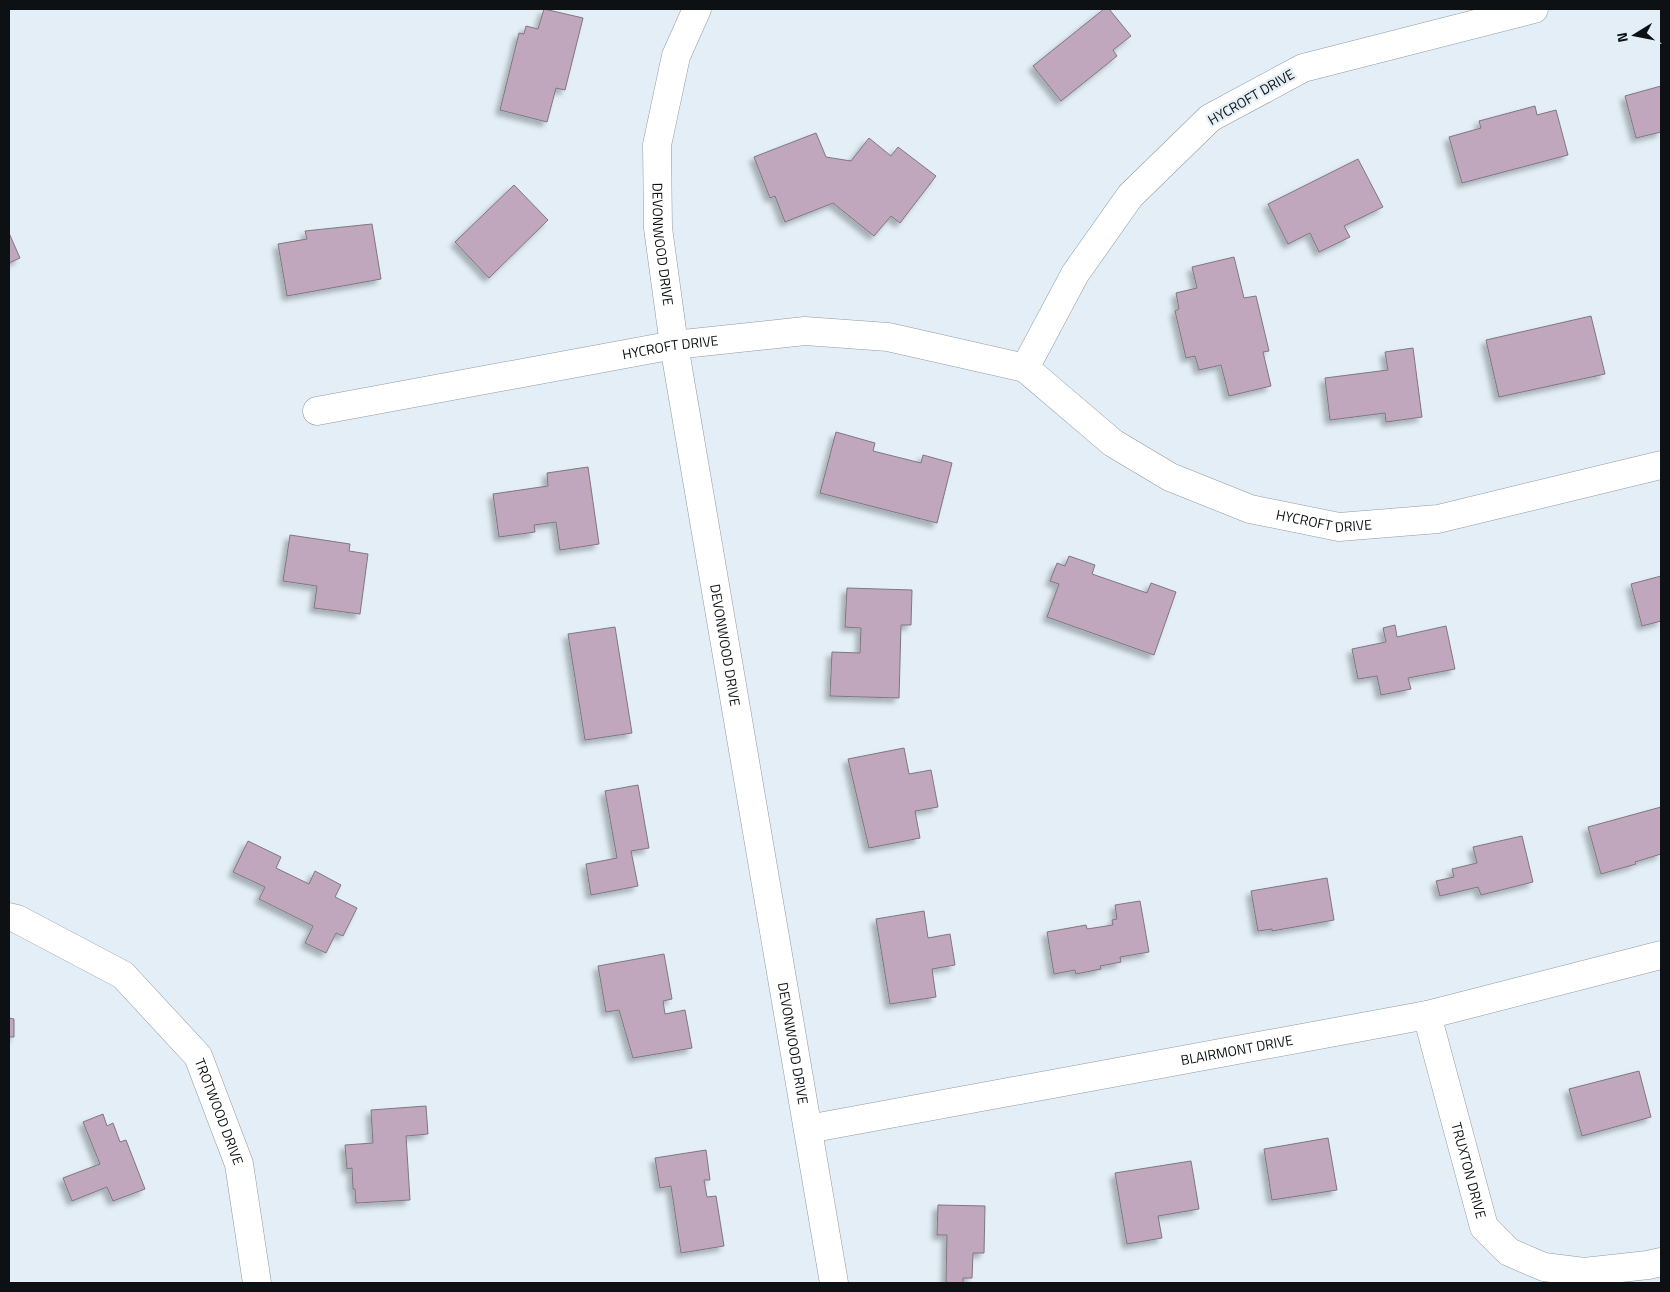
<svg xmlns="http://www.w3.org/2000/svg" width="1670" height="1292" viewBox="0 0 1670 1292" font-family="'Titillium Web',sans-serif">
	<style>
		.building { fill: #c0a7bd; stroke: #7f777e; filter: url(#shadow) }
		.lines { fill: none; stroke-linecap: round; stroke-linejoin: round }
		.street-casing { stroke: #909aa1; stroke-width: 29 }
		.street { stroke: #fff; stroke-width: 28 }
		.labels { text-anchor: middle; stroke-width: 4.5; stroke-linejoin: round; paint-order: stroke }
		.street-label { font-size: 14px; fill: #0d1113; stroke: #e3eef6 }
	</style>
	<defs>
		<filter id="shadow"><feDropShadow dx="-4.5" dy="4.5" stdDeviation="2.5" flood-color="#0004"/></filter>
	</defs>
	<rect width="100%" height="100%" fill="#e3eef6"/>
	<g class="building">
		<path d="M544,9L583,18L565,90L556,88L547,122L500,110L519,33L524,34L526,26L538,29Z"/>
		<path d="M1104,9H1109L1131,36L1113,50L1117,56L1061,101L1033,66Z"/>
		<path d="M1661,86V132L1636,138L1625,96Z"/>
		<path d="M1535,106L1537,115L1556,110L1568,155L1462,183L1449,137L1481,128L1479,121Z"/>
		<path d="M816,133L826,157L851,161L869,138L891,156L898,147L936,176L900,223L891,216L874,236L833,203L785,222L775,196L770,198L754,157Z"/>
		<path d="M1358,159L1383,207L1344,226L1350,237L1319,252L1310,233L1288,244L1268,204Z"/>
		<path d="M514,185L548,220L489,278L455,242Z"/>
		<path d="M372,224L381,279L287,296L278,244L307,239L305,231Z"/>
		<path d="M9,233L20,258L9,263Z"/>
		<path d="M1234,257L1244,298L1256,296L1269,351L1263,352L1271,386L1229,396L1221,365L1199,370L1195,356L1186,358L1175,311L1179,309L1176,293L1197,288L1192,267Z"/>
		<path d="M1591,316L1605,374L1499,397L1486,340Z"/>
		<path d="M1413,348L1422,417L1386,422L1385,413L1330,420L1325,378L1388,370L1385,352Z"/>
		<path d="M836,432L875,443L873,451L921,463L923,455L952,463L937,523L820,493Z"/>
		<path d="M588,467L599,544L560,550L556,522L534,525L535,532L499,537L493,494L548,486L547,473Z"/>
		<path d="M290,535L350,544L349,551L368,554L360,614L314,608L317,586L283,581Z"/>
		<path d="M1069,556L1095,565L1092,574L1147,593L1151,583L1176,592L1154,655L1047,617L1059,584L1050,581L1057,563L1065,566Z"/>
		<path d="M1661,576V621L1642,626L1631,584Z"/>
		<path d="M847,588L912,590L911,625H901L899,698L830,696L832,652L860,653L861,628L845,627Z"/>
		<path d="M1395,625L1397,637L1446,626L1455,669L1408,678L1411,689L1381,695L1377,676L1358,679L1352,649L1386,642L1383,628Z"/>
		<path d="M615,627L632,733L585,740L568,634Z"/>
		<path d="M904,748L909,774L931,770L938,807L915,811L920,838L869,848L848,759Z"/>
		<path d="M638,785L649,848L631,851L638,886L591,895L586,864L617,858L605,791Z"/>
		<path d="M1661,807V854L1635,862L1636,864L1601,874L1588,827Z"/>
		<path d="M1522,836L1533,882L1481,895L1478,887L1440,896L1436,881L1454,877L1452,869L1477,863L1473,847Z"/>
		<path d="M248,841L281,857L276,868L309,884L315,871L341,885L335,897L357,908L343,936L336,933L326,953L305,943L313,926L259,899L265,887L233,872Z"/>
		<path d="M1327,878L1334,920L1272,931V929L1258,931L1251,891Z"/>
		<path d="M1140,901L1149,952L1120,957L1121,962L1100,966L1101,969L1076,974L1075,970L1054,974L1047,932L1086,925L1087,929L1113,925L1112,920L1117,919L1115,905Z"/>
		<path d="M924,911L928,938L950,934L955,965L932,969L936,997L890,1004L876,919Z"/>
		<path d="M664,954L672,999L663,1001L665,1014L685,1010L692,1048L633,1058L619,1010L606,1012L598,966Z"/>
		<path d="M9,1018L14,1019V1037H9Z"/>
		<path d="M1639,1071L1651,1117L1582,1136L1569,1089Z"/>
		<path d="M426,1106L428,1134L406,1136L410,1200L356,1203L355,1189H353L352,1168L347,1169L345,1145L373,1143L371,1110Z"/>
		<path d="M103,1114L107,1126L113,1123L120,1142L126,1140L145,1189L113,1201L107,1187L72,1201L63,1178L100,1164L83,1122Z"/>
		<path d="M1328,1138L1337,1190L1272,1200L1264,1149Z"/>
		<path d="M706,1150L710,1180H704L707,1197L716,1196L724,1246L681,1253L671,1186L660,1188L655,1158Z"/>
		<path d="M1191,1161L1199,1209L1158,1216L1162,1238L1127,1244L1115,1173Z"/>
		<path d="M938,1205L985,1206L984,1253H973L972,1278H963V1283H946L947,1235H937Z"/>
	</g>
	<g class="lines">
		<defs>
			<g id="street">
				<path id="s1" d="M697,9L676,56L657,145L658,228L674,345L834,1283"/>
				<path id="s2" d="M1534,9L1303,68L1210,118L1130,196L1075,274L1025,368L1113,443L1170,477L1250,509L1339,527L1438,519L1661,465"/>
				<path id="s3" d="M317,411L674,345L805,331L888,337L1025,368"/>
				<path id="s4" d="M9,917L17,919L123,975L198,1056L239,1164L257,1283"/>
				<path id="s5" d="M1427,1015L1484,1227L1509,1252L1544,1267L1584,1272L1648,1265L1661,1262"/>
				<path id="s6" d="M808,1129L1427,1015L1661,955"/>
			</g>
		</defs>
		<use href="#street" class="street-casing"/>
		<use href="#street" class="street"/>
	</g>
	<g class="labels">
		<g class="street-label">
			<text transform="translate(1251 97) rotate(-30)" y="5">HYCROFT DRIVE</text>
			<text dy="5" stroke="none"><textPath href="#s1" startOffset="242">DEVONWOOD DRIVE</textPath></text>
			<text dy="5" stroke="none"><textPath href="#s3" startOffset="359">HYCROFT DRIVE</textPath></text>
			<text dy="5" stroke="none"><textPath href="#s2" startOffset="1001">HYCROFT DRIVE</textPath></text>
			<text dy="5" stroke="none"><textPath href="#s1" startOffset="648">DEVONWOOD DRIVE</textPath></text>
			<text dy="5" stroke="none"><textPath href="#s1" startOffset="1052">DEVONWOOD DRIVE</textPath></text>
			<text dy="5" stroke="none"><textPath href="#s6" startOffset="436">BLAIRMONT DRIVE</textPath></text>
			<text dy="5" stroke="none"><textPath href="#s4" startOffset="298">TROTWOOD DRIVE</textPath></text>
			<text dy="5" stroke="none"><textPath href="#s5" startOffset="161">TRUXTON DRIVE</textPath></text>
		</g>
	</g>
	<rect width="1670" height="1292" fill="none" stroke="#0d1113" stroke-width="20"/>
	<g transform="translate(1635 35) rotate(260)" stroke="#e3eef6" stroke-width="4" paint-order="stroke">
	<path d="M0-4L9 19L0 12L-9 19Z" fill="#0d1113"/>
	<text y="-8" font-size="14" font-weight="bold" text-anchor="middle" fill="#0d1113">N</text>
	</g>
</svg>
